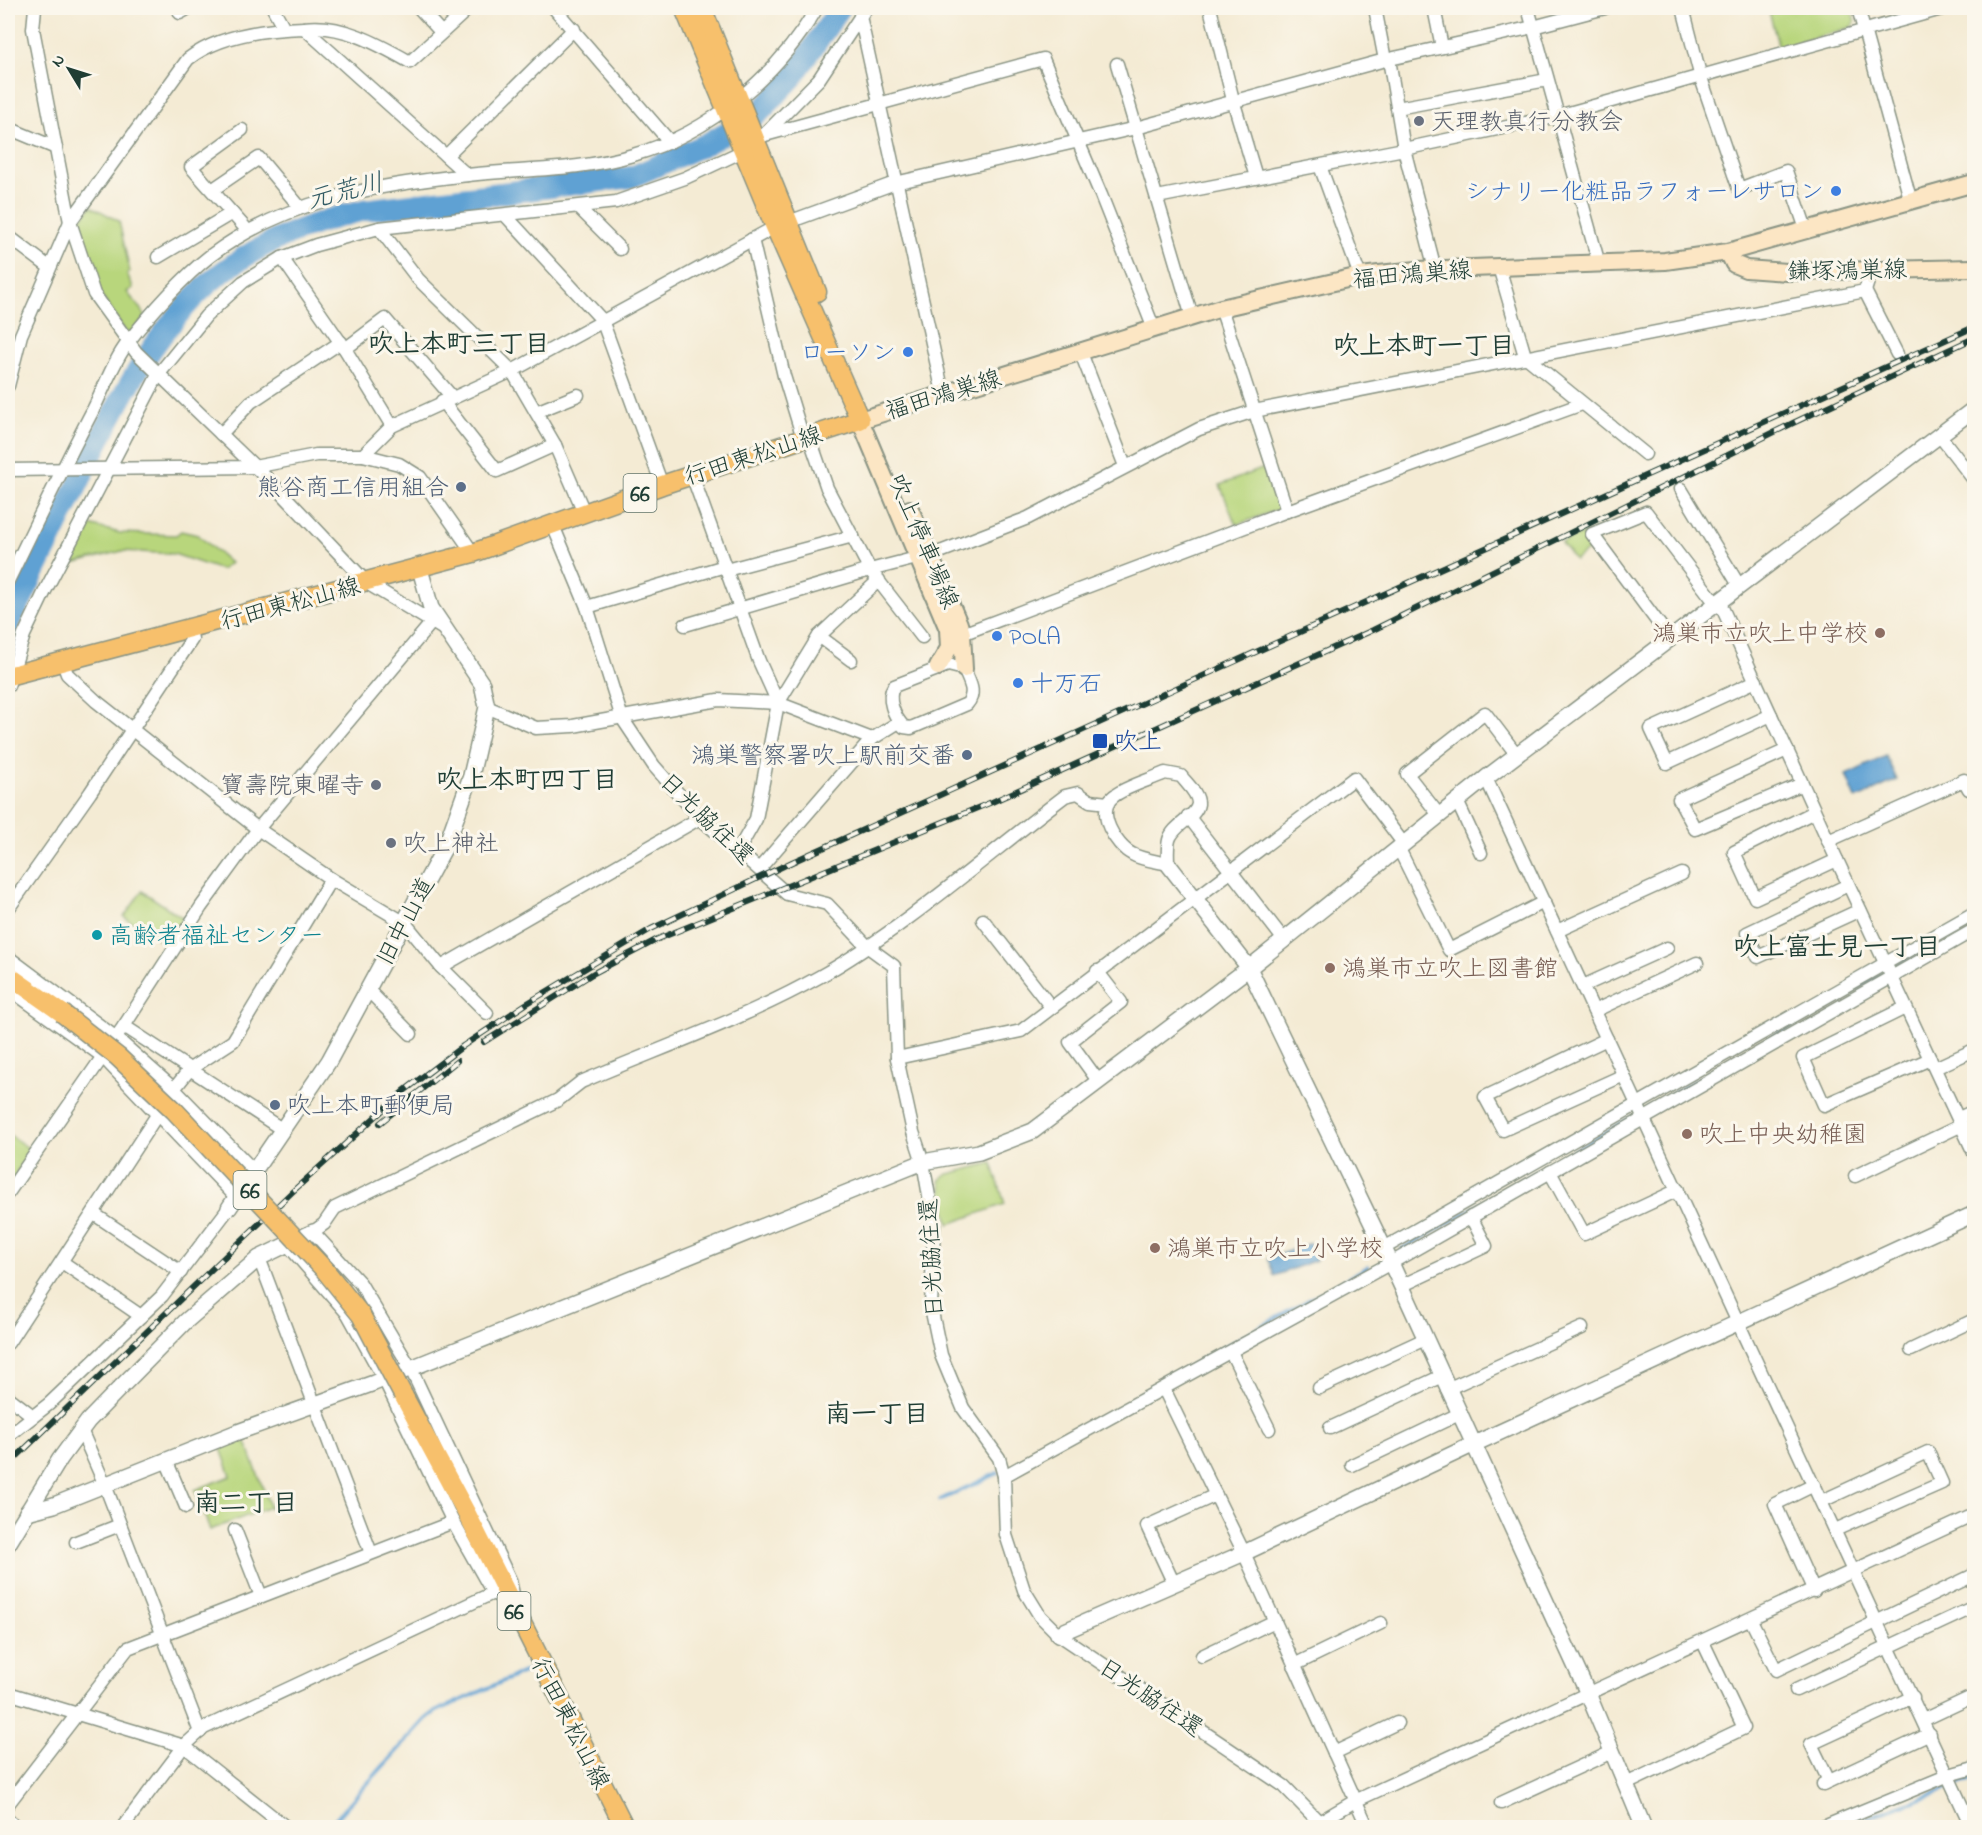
<svg xmlns="http://www.w3.org/2000/svg" width="1982" height="1835" viewBox="0 0 1982 1835" font-family="'Indie Flower','Klee One',sans-serif">
	<style>
		.green { fill: #b8d67c; stroke: #6c8a58; stroke-width: 1.5 }
		.water { fill: #5fa1d3; stroke: #3f6f84; stroke-width: 1.5 }
		.lines { fill: none; stroke-linecap: round; stroke-linejoin: round }
		.stream { stroke: #5fa1d3; stroke-width: 4 }
		.river { stroke: #5fa1d3; stroke-width: 22 }
		.minor-casing { stroke: #8a9484; stroke-width: 15 }
		.tertiary-casing { stroke: #8a9484; stroke-width: 18 }
		.secondary-casing { stroke: #8a9484; stroke-width: 20 }
		.primary-casing { stroke: #8a9484; stroke-width: 21 }
		.minor { stroke: #fff; stroke-width: 12 }
		.tertiary { stroke: #fff; stroke-width: 15 }
		.secondary { stroke: #fce6c4; stroke-width: 16 }
		.primary { stroke: #f7c06c; stroke-width: 18 }
		.rail-casing { stroke: #1f3d34; stroke-width: 6 }
		.rail { stroke: #fbf7ec; stroke-width: 4; stroke-dasharray: 11; stroke-linecap: butt }
		.primary-bridge-casing { stroke: #8a9484; stroke-width: 21; stroke-linecap: butt }
		.primary-bridge { stroke: #f7c06c; stroke-width: 18 }
		.worship-dot { fill: #6b7280; stroke: #fbf7ec; stroke-width: 2 }
		.shop-dot { fill: #3f7fe0; stroke: #fbf7ec; stroke-width: 2 }
		.service-dot { fill: #5c6f8a; stroke: #fbf7ec; stroke-width: 2 }
		.education-dot { fill: #8d6e63; stroke: #fbf7ec; stroke-width: 2 }
		.transit-dot { fill: #1a4fb4; stroke: #fbf7ec; stroke-width: 2 }
		.culture-dot { fill: #0f9aa8; stroke: #fbf7ec; stroke-width: 2 }
		.labels { text-anchor: middle; stroke-width: 6; stroke-linejoin: round; paint-order: stroke }
		.shield { fill: #fbf7ec; stroke: #61756b; stroke-width: 1.5 }
		.shield-label { font-size: 22px; font-weight: bold; fill: #1f3d34 }
		.worship-label { font-size: 24px; fill: #5b616d; stroke: #fbf7ec; text-anchor: start }
		.shop-label { font-size: 24px; fill: #366cbe; stroke: #fbf7ec; text-anchor: end }
		.street-label { font-size: 24px; fill: #1f3d34; stroke: #fbf7ec }
		.service-label { font-size: 24px; fill: #4e5e75; stroke: #fbf7ec; text-anchor: end }
		.education-label { font-size: 24px; fill: #785e54; stroke: #fbf7ec; text-anchor: start }
		.transit-label { font-size: 24px; fill: #164399; stroke: #fbf7ec; text-anchor: start }
		.culture-label { font-size: 24px; fill: #0d838f; stroke: #fbf7ec; text-anchor: start }
		.water-label { font-size: 26px; font-style: italic; fill: #325b64; stroke: #fbf7ec }
		.neighbourhood-label { font-size: 26px; font-weight: bold; fill: #1f3d34; stroke: #fbf7ec }
	</style>
	<rect width="100%" height="100%" fill="#fbf7ec"/>
	<filter id="ink" filterUnits="userSpaceOnUse"><feTurbulence type="fractalNoise" baseFrequency=".0167" numOctaves="2"/><feDisplacementMap in="SourceGraphic" scale="12" xChannelSelector="R" yChannelSelector="G"/><feConvolveMatrix kernelMatrix="1 2 1 2 8 2 1 2 1" color-interpolation-filters="sRGB"/></filter>
	<filter id="wash" filterUnits="userSpaceOnUse"><feTurbulence type="fractalNoise" baseFrequency=".008" numOctaves="4" result="noise"/><feDisplacementMap in="SourceGraphic" scale="24" xChannelSelector="R" yChannelSelector="G"/><feGaussianBlur stdDeviation="1.35" result="paint"/><feColorMatrix in="noise" values="0 0 0 0 0 0 0 0 0 0 0 0 0 0 0 0 0 1.4 0 .05"/><feComposite in="paint" operator="in"/></filter>
	<g filter="url(#wash)">
		<rect width="100%" height="100%" fill="#f4ebd4"/>
		<g class="green">
			<path d="M1768,8H1851L1855,22L1852,27L1779,48Z"/>
			<path d="M91,206L119,221L130,272L127,274L133,288L127,292L146,316L133,331L126,333L97,290L78,231L80,220Z"/>
			<path d="M1267,467L1280,507L1277,510L1236,525L1220,485Z"/>
			<path d="M85,524L120,533L176,535L181,531L198,535L230,563L221,570L174,554L122,551L65,566Z"/>
			<path d="M1584,533L1593,546L1575,560L1561,543Z"/>
			<path d="M142,891L186,920L168,946L124,917Z"/>
			<path d="M8,1134L31,1150L12,1179L8,1176Z"/>
			<path d="M992,1163L1005,1204L949,1224L940,1181L945,1175Z"/>
			<path d="M244,1437L270,1507L210,1530L195,1490L231,1476L220,1446Z"/>
		</g>
		<g class="water">
			<path d="M1886,756L1897,780L1856,799L1846,775Z"/>
			<path d="M1310,1243L1316,1260L1274,1276L1268,1259Z"/>
		</g>
		<g class="lines">
			<g class="stream">
				<path d="M1894,967L1974,921"/>
				<path d="M1648,1108L1882,974"/>
				<path d="M1402,1249L1634,1116"/>
				<path d="M1139,1395L1368,1267"/>
				<path d="M940,1500L998,1473"/>
				<path d="M327,1828L426,1719L435,1712L526,1671"/>
				<path d="M1840,1828L1974,1779"/>
			</g>
			<path class="river" d="M8,627C31,579 54,532 78,484C112,413 149,337 209,283C251,246 310,223 364,210L632,177L706,144L758,114L792,78L840,8"/>
		</g>
	</g>
	<g filter="url(#ink)">
		<g class="lines">
			<defs>
				<g id="minor">
					<path d="M35,8L33,29L70,222L94,294L136,352L280,491L367,583L442,628"/>
					<path d="M273,8L284,28"/>
					<path d="M419,8L440,31"/>
					<path d="M554,8L670,142"/>
					<path d="M1210,8L1233,100L1256,177"/>
					<path d="M1375,8L1385,60"/>
					<path d="M1434,8L1442,47"/>
					<path d="M1528,8L1599,264"/>
					<path d="M1683,8L1701,78L1739,189L1786,171L1807,232"/>
					<path d="M1858,8L1911,202"/>
					<path d="M180,13L189,8"/>
					<path d="M860,16L943,393"/>
					<path d="M304,28C341,23 378,44 410,62L469,8"/>
					<path d="M1389,59L1404,149L1435,269"/>
					<path d="M1117,64L1192,317"/>
					<path d="M1397,108L1547,80"/>
					<path d="M8,128L56,148"/>
					<path d="M242,130L191,167L248,231"/>
					<path d="M765,135L1043,59L1101,195L1154,329"/>
					<path d="M446,156L574,29"/>
					<path d="M1320,166L1360,276"/>
					<path d="M212,190L259,158L299,206"/>
					<path d="M1157,197L1404,149L1558,116L1945,8"/>
					<path d="M578,207L620,249"/>
					<path d="M506,216L602,320L662,485"/>
					<path d="M379,228L418,279L512,371L555,445L584,512"/>
					<path d="M8,236L49,267"/>
					<path d="M752,239L784,376L803,438"/>
					<path d="M158,257L232,213"/>
					<path d="M282,258L345,349L392,426"/>
					<path d="M1499,267L1525,356L1645,454"/>
					<path d="M1865,291L1897,354"/>
					<path d="M1221,308L1287,511"/>
					<path d="M345,349L385,319L452,397"/>
					<path d="M1081,353L1125,466"/>
					<path d="M8,386L21,335L70,222L188,59C219,35 265,29 304,28L467,175"/>
					<path d="M442,401L497,471L555,445"/>
					<path d="M536,412L578,395"/>
					<path d="M221,434L251,402L341,342"/>
					<path d="M809,436L827,488L870,570L922,637"/>
					<path d="M1940,436L1974,480"/>
					<path d="M363,455L392,426L512,371L775,227L895,183L1136,128L1385,60L1533,27L1605,8"/>
					<path d="M8,470L254,467L316,455H363L399,464L420,477L473,553"/>
					<path d="M692,475L759,661L778,703"/>
					<path d="M1681,489L1740,587"/>
					<path d="M552,523L587,607L622,718L654,766L700,818L787,894L827,904L868,947L894,966L897,1058L913,1132L923,1162L934,1225L931,1307L941,1355L963,1408L999,1458L1004,1476L1006,1535L1024,1590L1040,1616L1058,1634L1284,1786L1325,1828"/>
					<path d="M726,570L853,536"/>
					<path d="M8,581C36,523 64,465 94,408C105,386 114,360 129,341C149,315 184,276 210,256C286,199 376,185 468,175C523,169 579,171 633,155C710,133 777,76 817,8"/>
					<path d="M1720,603L1837,860L1974,1153"/>
					<path d="M587,607L725,566"/>
					<path d="M685,625L870,570L940,552L1028,518L1199,429L1254,411L1865,291L1871,272"/>
					<path d="M962,634L1287,511L1582,404"/>
					<path d="M819,636L851,660"/>
					<path d="M1671,640L1592,534L1646,512L1717,605"/>
					<path d="M63,663L67,674L96,701L258,829L331,879L405,923L441,967L487,1013"/>
					<path d="M948,665L964,669C969,682 977,692 967,704L911,728L904,727C894,717 886,698 894,686Z"/>
					<path d="M1756,681L1651,729L1667,763L1771,715"/>
					<path d="M8,686L24,635L45,591L158,375L206,316L243,282L282,258L316,245L379,228L616,202L685,178L743,151L764,135L819,79L866,8"/>
					<path d="M487,707L536,728L573,726L718,700L778,703L872,739"/>
					<path d="M1787,750L1679,799L1695,829L1802,784"/>
					<path d="M1165,773L1181,776C1186,783 1199,794 1198,804C1196,818 1173,825 1169,840C1167,848 1168,856 1168,864C1157,861 1142,860 1132,854C1116,846 1094,811 1114,796C1127,786 1150,780 1165,773Z"/>
					<path d="M1486,778L1972,1828"/>
					<path d="M1457,801L1481,853"/>
					<path d="M1814,812L1734,852L1755,898L1837,860"/>
					<path d="M1439,815L1407,774L1485,713L1517,755"/>
					<path d="M1188,816L1284,940"/>
					<path d="M1828,841L1964,780L1969,789L1974,786"/>
					<path d="M1398,847L1449,950L1544,902"/>
					<path d="M739,849L756,819L778,703L819,636L879,580"/>
					<path d="M759,869L872,739L899,722"/>
					<path d="M1848,885L1747,933L1758,957L1860,910"/>
					<path d="M8,909L90,793L192,639L190,629"/>
					<path d="M983,920L1051,1007"/>
					<path d="M1557,931L1682,874"/>
					<path d="M8,957L115,1037L174,1089L255,1172"/>
					<path d="M441,967L700,818"/>
					<path d="M1097,971L1121,1002L1070,1042L1099,1082"/>
					<path d="M1583,986L1667,948"/>
					<path d="M8,988L102,1056L237,1198"/>
					<path d="M368,990L411,1034"/>
					<path d="M1905,1008L1803,1058L1824,1105L1930,1059"/>
					<path d="M1594,1011L1697,963"/>
					<path d="M124,1026L283,1130"/>
					<path d="M1607,1039L1485,1097L1503,1130L1624,1075"/>
					<path d="M897,1058L1021,1031L1354,778L1403,843"/>
					<path d="M1935,1068L1974,1050"/>
					<path d="M1959,1118L1974,1111"/>
					<path d="M1550,1172L1584,1234L1678,1190"/>
					<path d="M1855,1176L1962,1125"/>
					<path d="M8,1193L124,1026L201,907L258,829L432,622"/>
					<path d="M94,1214L181,1272"/>
					<path d="M287,1244L348,1314L384,1379L453,1522L493,1593L509,1602L513,1594L510,1580L410,1367L360,1283L313,1232L324,1224L335,1208L558,1100L581,1082C660,1048 744,1019 819,977C904,929 987,855 1065,796L1078,793L1090,801L1108,803"/>
					<path d="M1384,1248L1974,913"/>
					<path d="M259,1258L371,1553"/>
					<path d="M62,1262L141,1316"/>
					<path d="M1401,1286L1486,1246L1471,1217"/>
					<path d="M8,1343L174,1089L190,1069L233,1041L331,879"/>
					<path d="M1911,1350L1974,1320"/>
					<path d="M1231,1352L1269,1429"/>
					<path d="M1319,1388L1425,1339"/>
					<path d="M1164,1389L1244,1553L1368,1828"/>
					<path d="M1447,1389L1582,1328"/>
					<path d="M8,1397L33,1416"/>
					<path d="M1330,1428L1442,1376"/>
					<path d="M81,1430L105,1485L200,1732"/>
					<path d="M8,1436L49,1404L162,1296L229,1208"/>
					<path d="M166,1460L186,1507"/>
					<path d="M1352,1465L1459,1414"/>
					<path d="M1004,1476L1391,1263L1974,930"/>
					<path d="M1822,1501L1928,1452L1942,1483L1835,1530"/>
					<path d="M235,1530L261,1596"/>
					<path d="M76,1542L120,1525"/>
					<path d="M1174,1584L1147,1526L1216,1495"/>
					<path d="M1814,1591L1775,1504L1814,1485"/>
					<path d="M1751,1620L1776,1670L1974,1575"/>
					<path d="M1202,1656L1275,1621"/>
					<path d="M1294,1665L1381,1623"/>
					<path d="M1796,1690L1974,1607"/>
					<path d="M8,1693L184,1746L287,1828"/>
					<path d="M1923,1720L1974,1696"/>
					<path d="M1334,1753L1397,1723"/>
					<path d="M1829,1781L1811,1744L1913,1697"/>
					<path d="M1626,1784L1744,1728L1703,1642"/>
					<path d="M1823,1784L1930,1734"/>
					<path d="M1501,1803L1612,1752"/>
					<path d="M8,1804L128,1648L453,1522"/>
					<path d="M8,1820L17,1828"/>
					<path d="M1321,1821L1355,1801L1974,1515"/>
					<path d="M122,1828L184,1746L204,1728L493,1593"/>
					<path d="M1821,1828L1949,1775L1974,1768"/>
				</g>
				<g id="tertiary">
					<path d="M1168,864L1249,968L1391,1263L1589,1696L1644,1828"/>
					<path d="M229,1208L329,1061L447,843L471,776L487,707L482,684L431,608L420,569"/>
					<path d="M27,1512L54,1505L235,1433L374,1383L923,1162L979,1152L1033,1131L1249,968L1486,778L1974,409"/>
					<path d="M8,1544L60,1459L88,1421L119,1389L185,1322L259,1258L313,1232"/>
					<path d="M1058,1634L1244,1553L1472,1445L1974,1214"/>
				</g>
				<g id="secondary">
					<path d="M1728,252L1734,264L1746,269L1787,272L1974,268"/>
					<path d="M910,509L959,624L962,634L964,669"/>
					<path d="M938,667L949,648L948,629L860,420L1221,308L1360,276L1417,270L1665,261L1728,252L1974,183"/>
				</g>
				<g id="primary">
					<path d="M702,8L817,292"/>
					<path d="M8,676L473,553L662,485L860,420L775,227L684,8"/>
					<path d="M8,975L62,1013"/>
					<path d="M403,1395L467,1514L625,1828"/>
				</g>
			</defs>
			<use href="#minor" class="minor-casing"/>
			<use href="#tertiary" class="tertiary-casing"/>
			<use href="#secondary" class="secondary-casing"/>
			<use href="#primary" class="primary-casing"/>
			<use href="#minor" class="minor"/>
			<use href="#tertiary" class="tertiary"/>
			<use href="#secondary" class="secondary"/>
			<use href="#primary" class="primary"/>
			<defs>
				<g id="rail">
					<path d="M484,1042L592,974L658,939L992,802L1373,630L1793,423L1974,338"/>
					<path d="M380,1123L457,1061"/>
					<path d="M8,1465L292,1192L404,1091L463,1046L526,1004L651,929L792,862L1974,327"/>
				</g>
			</defs>
			<use href="#rail" class="rail-casing"/>
			<use href="#rail" class="rail"/>
			<defs>
				<path id="primary-bridge" d="M62,1013L118,1057L174,1110L324,1269L361,1315L403,1395"/>
			</defs>
			<use href="#primary-bridge" class="primary-bridge-casing"/>
			<use href="#primary-bridge" class="primary-bridge"/>
		</g>
	</g>
	<g class="worship-dot">
		<circle cx="1419" cy="121" r="6"/>
		<circle cx="376" cy="785" r="6"/>
		<circle cx="391" cy="843" r="6"/>
	</g>
	<g class="shop-dot">
		<circle cx="1836" cy="191" r="6"/>
		<circle cx="908" cy="352" r="6"/>
		<circle cx="997" cy="636" r="6"/>
		<circle cx="1018" cy="683" r="6"/>
	</g>
	<g class="service-dot">
		<circle cx="461" cy="487" r="6"/>
		<circle cx="967" cy="755" r="6"/>
		<circle cx="275" cy="1105" r="6"/>
	</g>
	<g class="education-dot">
		<circle cx="1880" cy="633" r="6"/>
		<circle cx="1330" cy="968" r="6"/>
		<circle cx="1687" cy="1134" r="6"/>
		<circle cx="1155" cy="1248" r="6"/>
	</g>
	<rect class="transit-dot" x="1092" y="733" width="16" height="16" rx="3"/>
	<circle class="culture-dot" cx="97" cy="935" r="6"/>
	<g class="labels">
		<g class="shield">
			<rect x="623.5" y="474" width="33" height="38" rx="4.5"/>
			<rect x="233.5" y="1171" width="33" height="38" rx="4.5"/>
			<rect x="497.5" y="1592" width="33" height="38" rx="4.5"/>
		</g>
		<g class="shield-label">
			<text x="640" y="501">66</text>
			<text x="250" y="1198">66</text>
			<text x="514" y="1619">66</text>
		</g>
		<g class="worship-label">
			<text x="1431" y="129">天理教真行分教会</text>
			<text x="364" y="793" text-anchor="end">寶壽院東曜寺</text>
			<text x="403" y="851">吹上神社</text>
		</g>
		<g class="shop-label">
			<text x="1824" y="199">シナリー化粧品ラフォーレサロン</text>
			<text x="896" y="360">ローソン</text>
			<text x="1009" y="644" text-anchor="start">POLA</text>
			<text x="1030" y="691" text-anchor="start">十万石</text>
		</g>
		<g class="street-label">
			<text transform="translate(1847 270) rotate(-1)" y="8">鎌塚鴻巣線</text>
			<text transform="translate(1412 274) rotate(-5)" y="8">福田鴻巣線</text>
			<text transform="translate(943 394) rotate(-17)" y="8">福田鴻巣線</text>
			<text transform="translate(753 455) rotate(-18)" y="8">行田東松山線</text>
			<text transform="translate(924 541) rotate(67)" y="8">吹上停車場線</text>
			<text transform="translate(290 603) rotate(-15)" y="8">行田東松山線</text>
			<text transform="translate(707 818) rotate(44)" y="8">日光脇往還</text>
			<text transform="translate(405 921) rotate(-62)" y="8">旧中山道</text>
			<text transform="translate(931 1258) rotate(-93)" y="8">日光脇往還</text>
			<text transform="translate(1151 1697) rotate(34)" y="8">日光脇往還</text>
			<text transform="translate(571 1723) rotate(63)" y="8">行田東松山線</text>
		</g>
		<g class="service-label">
			<text x="449" y="495">熊谷商工信用組合</text>
			<text x="955" y="763">鴻巣警察署吹上駅前交番</text>
			<text x="287" y="1113" text-anchor="start">吹上本町郵便局</text>
		</g>
		<g class="education-label">
			<text x="1868" y="641" text-anchor="end">鴻巣市立吹上中学校</text>
			<text x="1342" y="976">鴻巣市立吹上図書館</text>
			<text x="1699" y="1142">吹上中央幼稚園</text>
			<text x="1167" y="1256">鴻巣市立吹上小学校</text>
		</g>
		<g class="transit-label">
			<text x="1114" y="749">吹上</text>
		</g>
		<g class="culture-label">
			<text x="109" y="943">高齢者福祉センター</text>
		</g>
		<g class="water-label">
			<text transform="translate(345 190) rotate(-14)" y="9">元荒川</text>
		</g>
		<g class="neighbourhood-label">
			<text x="459" y="352">吹上本町三丁目</text>
			<text x="1424" y="354">吹上本町一丁目</text>
			<text x="527" y="788">吹上本町四丁目</text>
			<text x="1837" y="955">吹上富士見一丁目</text>
			<text x="877" y="1422">南一丁目</text>
			<text x="246" y="1511">南二丁目</text>
		</g>
	</g>
	<rect width="1982" height="1835" fill="none" stroke="#fbf7ec" stroke-width="30"/>
	<g transform="translate(69 69) rotate(308)" stroke="#fbf7ec" stroke-width="4.5" paint-order="stroke">
	<path d="M0-4.5L10 22L0 15L-10 22Z" fill="#1f3d34"/>
	<text y="-9" font-size="16" font-weight="bold" text-anchor="middle" fill="#1f3d34">N</text>
	</g>
</svg>
